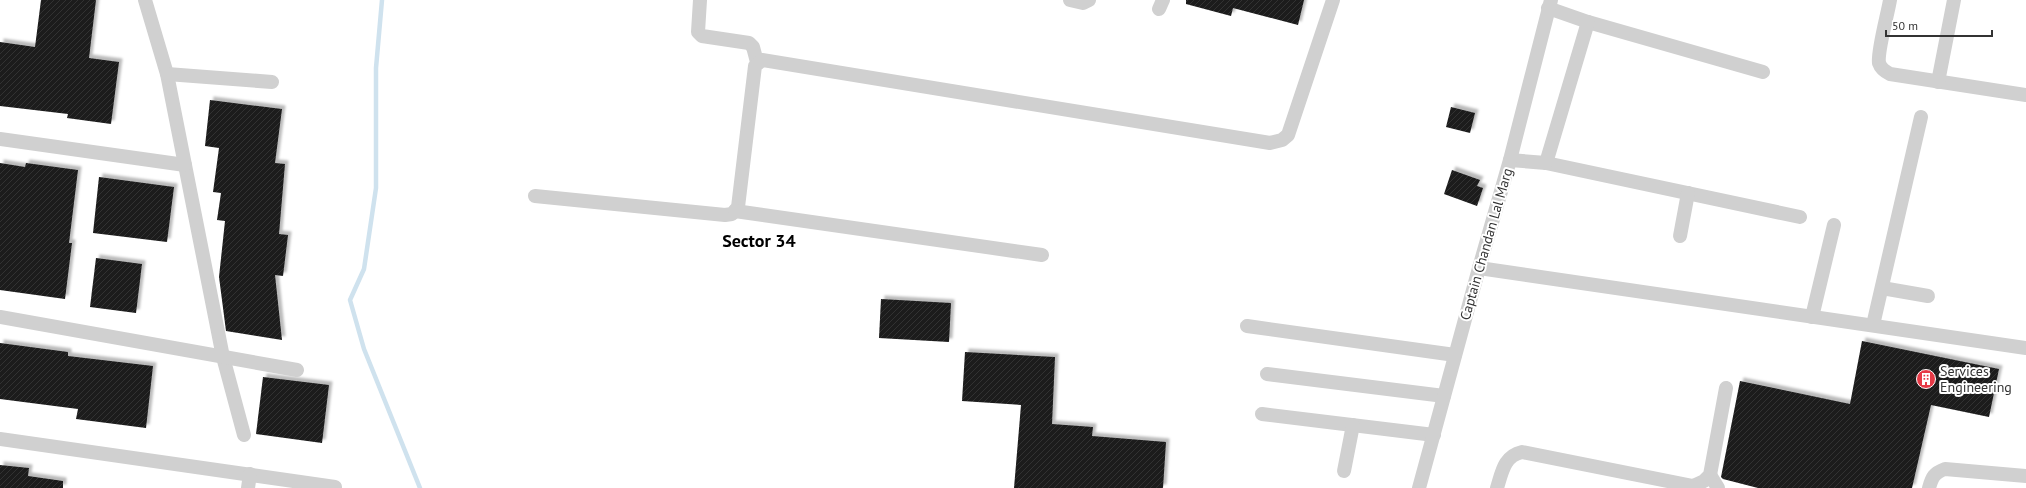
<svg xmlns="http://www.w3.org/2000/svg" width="2026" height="488" viewBox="0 0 2026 488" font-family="'PT Sans',sans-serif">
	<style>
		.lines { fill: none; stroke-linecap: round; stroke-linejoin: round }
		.stream { stroke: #cfe2ee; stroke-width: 4.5 }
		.building { fill: url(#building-hatch); filter: url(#shadow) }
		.minor { stroke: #d0d0d0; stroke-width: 14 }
		.labels { text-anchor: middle; stroke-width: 4; stroke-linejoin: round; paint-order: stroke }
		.street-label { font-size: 14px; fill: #333; stroke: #fff }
		.poi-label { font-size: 14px; fill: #333; stroke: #fff; text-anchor: start }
		.district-label { font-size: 18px; font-weight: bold; fill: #000; stroke: #fff }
	</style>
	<defs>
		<pattern id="building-hatch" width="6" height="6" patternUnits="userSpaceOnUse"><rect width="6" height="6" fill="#1a1a1a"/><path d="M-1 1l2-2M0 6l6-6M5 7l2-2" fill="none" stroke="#333"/></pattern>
		<filter id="shadow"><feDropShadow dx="3.5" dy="-3.5" stdDeviation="1" flood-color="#0004"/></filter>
	</defs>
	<rect width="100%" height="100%" fill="#fff"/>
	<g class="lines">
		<path class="stream" d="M382,0L376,68V188L364,269L350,300L364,349L420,488"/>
	</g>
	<g class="building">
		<path d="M41,0H96L89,58L119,62L111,124L67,118L68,114L0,106V42L35,47Z"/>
		<path d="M1186,0H1304L1298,25L1233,8L1231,16L1186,4Z"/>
		<path d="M210,100L282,109L275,163L285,164L279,234L288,235L283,276L275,275L282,340L226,331L219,277L225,221L217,220L221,193L213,192L219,148L205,146Z"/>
		<path d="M1451,107L1475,113L1470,133L1446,127Z"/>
		<path d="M0,163L25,167L26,163L78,170L69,243H72L65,299L0,290Z"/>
		<path d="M1452,170L1480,180L1477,186L1483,188L1477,206L1444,194Z"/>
		<path d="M99,177L174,187L167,242L93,233Z"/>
		<path d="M96,258L142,264L136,313L90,307Z"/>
		<path d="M881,299L951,303L949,342L879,338Z"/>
		<path d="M1862,341L1999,369L1989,417L1931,405L1912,488H1758L1723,479L1721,477L1740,381L1850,404Z"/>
		<path d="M0,343L68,352V356L153,366L146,428L76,419L78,409L0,399Z"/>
		<path d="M965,352L1055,357L1052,424L1093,427L1092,436L1166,442L1163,488H1014L1021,405L962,401Z"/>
		<path d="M263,377L329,385L322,443L256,434Z"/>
		<path d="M0,465L29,468L28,476L63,481V488H0Z"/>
	</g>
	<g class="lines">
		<g class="minor">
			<path d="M145,0L167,74L223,357L244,435"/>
			<path d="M700,0L698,32L702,36L749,43L753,47L757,62"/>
			<path d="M1070,0L1083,3L1089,0"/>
			<path d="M1890,0C1888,13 1877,52 1879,63C1881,69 1886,72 1890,74L2026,95"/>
			<path d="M1548,8L1588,22L1763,72"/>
			<path d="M1159,9L1163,0"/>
			<path d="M167,74L272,82"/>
			<path d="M1938,82L1954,0"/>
			<path d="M0,139L185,165"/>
			<path d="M1510,160L1546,163L1800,217"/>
			<path d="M1546,163L1588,22"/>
			<path d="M535,196L725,215L732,214L738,207L755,66L762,60L1270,143L1282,140L1288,135L1333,0"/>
			<path d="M735,211L1042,255"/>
			<path d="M1680,236L1688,193"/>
			<path d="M1479,268L2026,348"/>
			<path d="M1882,288L1928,296"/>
			<path d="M0,317L297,370"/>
			<path d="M1812,317L1834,225"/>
			<path d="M1873,325L1921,117"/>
			<path d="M1247,326L1455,355"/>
			<path d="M1267,374L1444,396"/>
			<path d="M1262,414L1434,435"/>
			<path d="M0,439L335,487"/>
			<path d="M1344,471L1353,425"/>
			<path d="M1710,475L1718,488"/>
			<path d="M248,488L250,474"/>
			<path d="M1419,488L1479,268L1510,160L1551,0"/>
			<path d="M1497,488C1502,472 1504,456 1522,452L1693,486L1704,481L1710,475L1726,388"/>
			<path d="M1929,488C1932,477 1934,473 1945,469L2026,476"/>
		</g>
	</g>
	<defs>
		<symbol id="building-disc" viewBox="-11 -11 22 22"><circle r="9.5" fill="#e63946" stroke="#fff"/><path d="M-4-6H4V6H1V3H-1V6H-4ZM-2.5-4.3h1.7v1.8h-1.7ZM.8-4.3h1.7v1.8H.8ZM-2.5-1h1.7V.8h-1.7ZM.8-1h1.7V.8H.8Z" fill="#fff"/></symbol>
	</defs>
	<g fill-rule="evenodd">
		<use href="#building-disc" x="1915" y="368" width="22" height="22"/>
	</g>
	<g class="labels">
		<g class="street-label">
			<text transform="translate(1486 244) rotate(-74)" y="5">Captain Chandan Lal Marg</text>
		</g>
		<g class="poi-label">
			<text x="1940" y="376">Services<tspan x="1940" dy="16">Engineering</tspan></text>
		</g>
		<g class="district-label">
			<text x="759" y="247">Sector 34</text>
		</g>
	</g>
	<path d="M1886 30v6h106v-6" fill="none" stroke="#333333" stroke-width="2"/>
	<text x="1892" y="30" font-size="12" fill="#333333" stroke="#ffffff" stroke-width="3" paint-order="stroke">50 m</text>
</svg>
